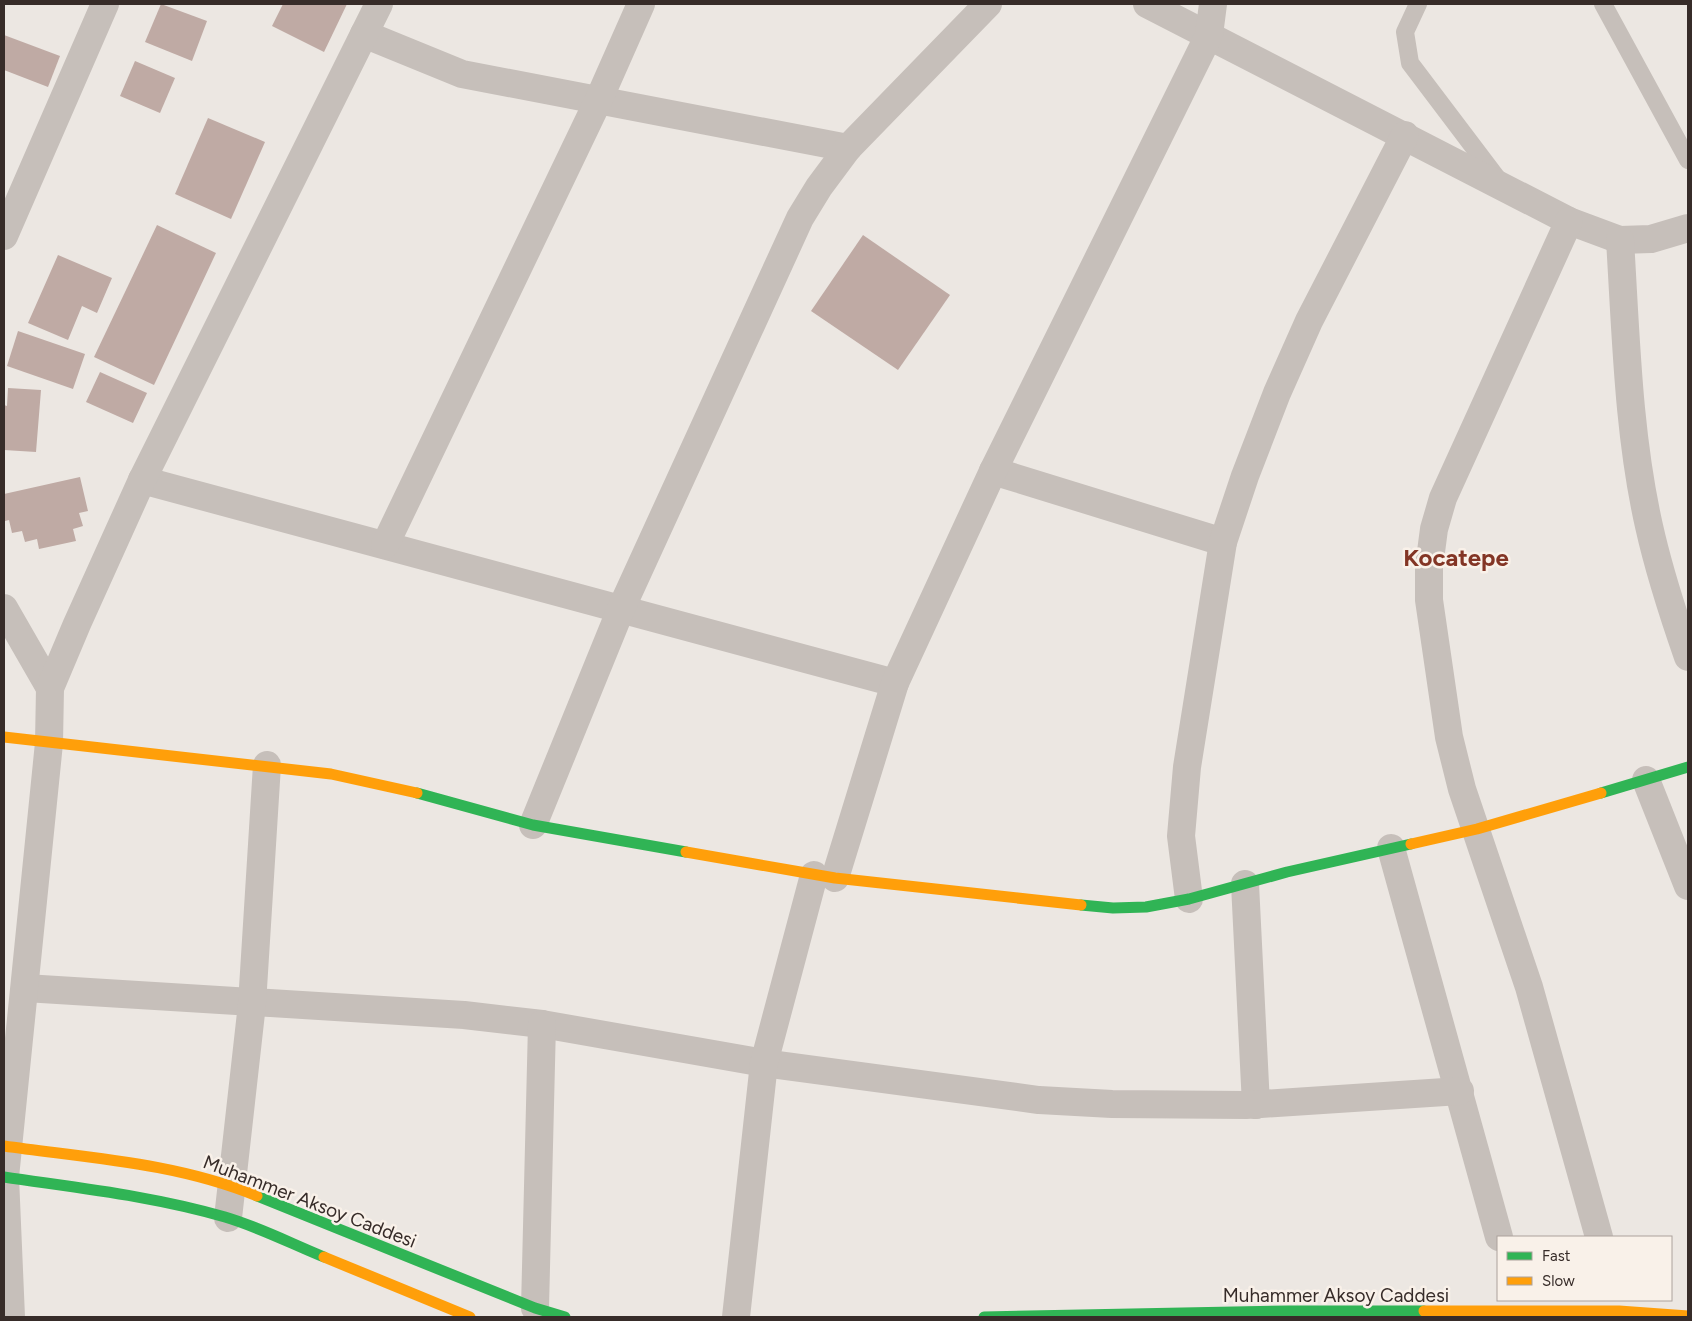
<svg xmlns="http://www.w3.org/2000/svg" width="1692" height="1321" viewBox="0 0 1692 1321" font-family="Figtree,sans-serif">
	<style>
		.building { fill: #bfaaa4 }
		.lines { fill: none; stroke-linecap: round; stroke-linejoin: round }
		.lane { stroke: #c6bfba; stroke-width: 18 }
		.street { stroke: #c6bfba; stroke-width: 28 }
		.fast { stroke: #30b455; stroke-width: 11 }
		.slow { stroke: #ff9f0a; stroke-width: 11 }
		.labels { text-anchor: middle; stroke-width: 5; stroke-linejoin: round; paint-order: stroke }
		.street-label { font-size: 19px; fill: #372c29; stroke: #f9f1e9 }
		.district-label { font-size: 24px; font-weight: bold; fill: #833525; stroke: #f9f1e9 }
	</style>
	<rect width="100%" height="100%" fill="#ece7e2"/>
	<g class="building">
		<path d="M161,4L207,21L192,61L145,42Z"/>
		<path d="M283,4H347L324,52L272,26Z"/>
		<path d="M4,35L60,56L48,87L4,70Z"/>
		<path d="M135,61L175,78L160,113L120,96Z"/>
		<path d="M208,118L265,142L231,219L175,194Z"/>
		<path d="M157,225L216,253L154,385L94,357Z"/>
		<path d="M863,235L950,295L898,370L811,311Z"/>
		<path d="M58,255L112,278L97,313L82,306L68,340L28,323Z"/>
		<path d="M18,331L85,354L73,389L7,366Z"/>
		<path d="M100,372L147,393L133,423L86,402Z"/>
		<path d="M8,388L41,390L36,452L4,450V405L7,406Z"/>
		<path d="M80,477L88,511L79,513L83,526L73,529L76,541L39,549L37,539L25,542L22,531L12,533L9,520L5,521L4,515V494Z"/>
	</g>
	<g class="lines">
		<g class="lane">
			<path d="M1418,4L1405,32L1410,63L1500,182"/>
			<path d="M1603,4L1688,160"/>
		</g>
		<g class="street">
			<path d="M1147,4L1569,221L1620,240L1651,239L1688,228"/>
			<path d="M364,34L462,74L848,148"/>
			<path d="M1569,221L1443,498L1434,529L1429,567V600L1449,737L1462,789L1529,987L1599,1237"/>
			<path d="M4,236L105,4"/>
			<path d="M1620,240C1626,336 1628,433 1649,526C1659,571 1673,614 1688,657"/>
			<path d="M993,471L1223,542"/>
			<path d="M142,480L895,683"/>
			<path d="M385,545L599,99L641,4"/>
			<path d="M4,608L50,688"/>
			<path d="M1646,780L1688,886"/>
			<path d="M533,825L621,609L800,218L819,187L848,148L988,4"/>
			<path d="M1391,848L1499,1237"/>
			<path d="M835,878L895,683L993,471L1209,35L1213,4"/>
			<path d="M1245,884L1256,1105"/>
			<path d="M1189,899L1181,836L1187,767L1223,542L1245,476L1277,393L1309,321L1405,135"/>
			<path d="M25,988L464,1015L542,1024L764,1063L1039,1100L1112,1104L1246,1105L1460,1091"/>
			<path d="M228,1218L252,1004L267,765"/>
			<path d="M535,1308L542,1024"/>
			<path d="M11,1317L5,1177L49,743L50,688L77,624L142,480L379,4"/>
			<path d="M736,1317L764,1063L814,875"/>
		</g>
		<g class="fast">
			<path d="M417,793L533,825L686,852"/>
			<path d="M1601,793L1688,767"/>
			<path d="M1081,905L1113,908L1146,907L1189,899L1287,872L1411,844"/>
			<path d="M4,1177C78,1188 153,1196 225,1217C259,1227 292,1244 324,1257"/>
			<path d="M257,1196L535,1308L565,1317"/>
			<path d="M984,1317L1289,1311H1424"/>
		</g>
		<g class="slow">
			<path d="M4,737L331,774L417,793"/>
			<path d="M1411,844L1477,829L1601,793"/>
			<path d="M686,852L835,878L1081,905"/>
			<path d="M4,1146C89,1158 177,1163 257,1196"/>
			<path d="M324,1257L470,1317"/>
			<path d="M1424,1311H1619L1688,1316"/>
		</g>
	</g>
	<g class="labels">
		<g class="street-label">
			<text transform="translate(310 1201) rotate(21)" y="7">Muhammer Aksoy Caddesi</text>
			<text x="1336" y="1302">Muhammer Aksoy Caddesi</text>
		</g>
		<g class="district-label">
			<text x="1456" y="566">Kocatepe</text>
		</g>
	</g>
	<rect width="1692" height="1321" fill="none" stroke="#372c29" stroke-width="10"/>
	<rect x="1497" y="1236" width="175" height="65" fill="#f9f1e9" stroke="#aba29c"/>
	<rect x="1507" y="1252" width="25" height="8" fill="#30b455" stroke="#aba29c"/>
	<text x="1542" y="1261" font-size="15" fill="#372c29">Fast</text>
	<rect x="1507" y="1277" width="25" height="8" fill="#ff9f0a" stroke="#aba29c"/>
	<text x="1542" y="1286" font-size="15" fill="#372c29">Slow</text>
</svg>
